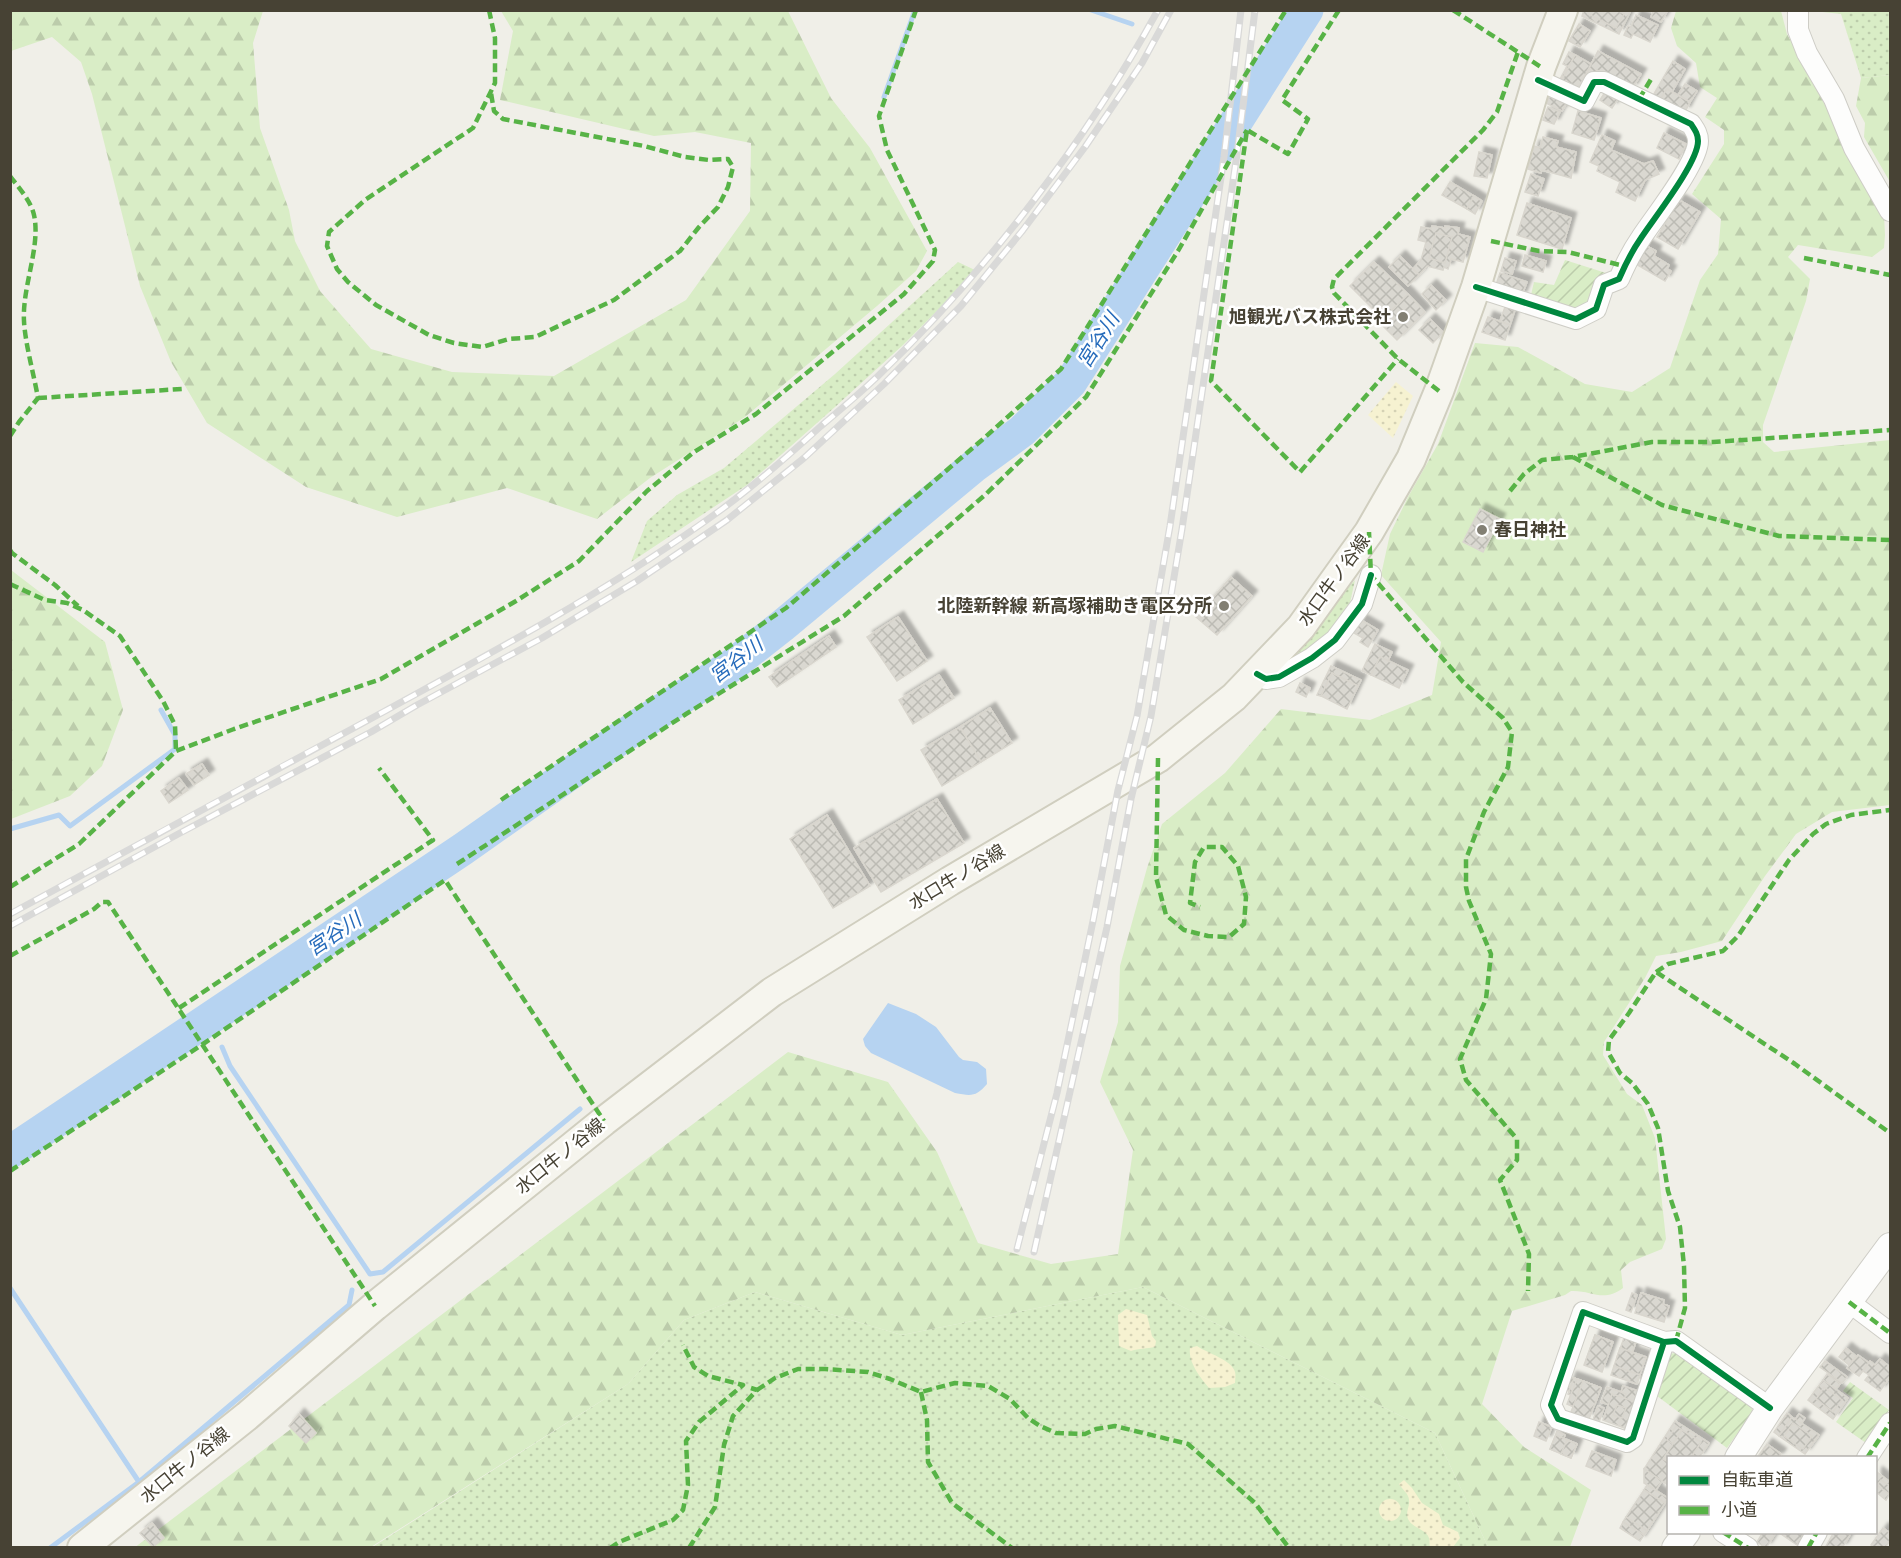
<svg xmlns="http://www.w3.org/2000/svg" width="1901" height="1558" viewBox="0 0 1901 1558" font-family="Roboto,'Noto Sans JP',sans-serif">
	<style>
		.grass { fill: url(#grass-dots) }
		.forest { fill: url(#forest-firs) }
		.sand { fill: url(#sand-dots) }
		.garden { fill: url(#garden-furrows) }
		.water { fill: #b6d3f1 }
		.lines { fill: none; stroke-linecap: round; stroke-linejoin: round }
		.stream { stroke: #b6d3f1; stroke-width: 5 }
		.river { stroke: #b6d3f1; stroke-width: 33 }
		.building { fill: url(#building-cross-hatch); stroke: #d9d6ce; stroke-width: 1.5; filter: url(#shadow) }
		.minor-casing { stroke: #cecdc6; stroke-width: 22 }
		.tertiary-casing { stroke: #cecdc6; stroke-width: 28 }
		.secondary-casing { stroke: #d0cebf; stroke-width: 32 }
		.minor { stroke: #fdfdfc; stroke-width: 20 }
		.tertiary { stroke: #fdfdfc; stroke-width: 26 }
		.secondary { stroke: #f6f5ee; stroke-width: 28 }
		.rail-casing { stroke: #d9d9d8; stroke-width: 7 }
		.rail { stroke: #fff; stroke-width: 4.5; stroke-dasharray: 14; stroke-linecap: butt }
		.quiet { stroke: #57b346; stroke-width: 4.5; stroke-dasharray: 9 4.5; stroke-linecap: butt }
		.cycleway-casing { stroke: #fff; stroke-width: 10 }
		.cycleway { stroke: #00873e; stroke-width: 6 }
		.poi-dot { fill: #827f73; stroke: #fff; stroke-width: 2 }
		.labels { text-anchor: middle; stroke-width: 5; stroke-linejoin: round; paint-order: stroke }
		.poi-label { font-size: 18px; font-weight: bold; fill: #474234; stroke: #fff; text-anchor: end }
		.street-label { font-size: 18px; fill: #474234; stroke: #fff }
		.water-label { font-size: 20px; font-style: italic; fill: #266bbb; stroke: #fff }
	</style>
	<defs>
		<pattern id="grass-dots" width="8" height="8" patternUnits="userSpaceOnUse" patternTransform="scale(1.5)"><rect width="8" height="8" fill="#d9edc6"/><path d="M2 2h.1M6 6h.1" fill="none" stroke="#bcccab" stroke-width="1.8" stroke-linecap="round"/></pattern>
		<pattern id="forest-firs" width="22" height="20" patternUnits="userSpaceOnUse" patternTransform="scale(1.5)"><rect width="22" height="20" fill="#d9edc6"/><path d="M5 1l3.5 6h-7zM16 11l3.5 6h-7z" fill="#bcccab"/></pattern>
		<pattern id="sand-dots" width="8" height="8" patternUnits="userSpaceOnUse" patternTransform="scale(1.5)"><rect width="8" height="8" fill="#f6f2d1"/><path d="M2 2h.1M6 6h.1" fill="none" stroke="#d4d1b4" stroke-width="1.8" stroke-linecap="round"/></pattern>
		<pattern id="garden-furrows" width="10" height="10" patternUnits="userSpaceOnUse" patternTransform="scale(1.5)"><rect width="10" height="10" fill="#d9edc6"/><path d="M-1 1l2-2M0 10L10 0M9 11l2-2" fill="none" stroke="#bcccab"/></pattern>
		<pattern id="building-cross-hatch" width="8" height="8" patternUnits="userSpaceOnUse" patternTransform="scale(1.5)"><rect width="8" height="8" fill="#dad8d1"/><path d="M0 0l8 8M0 8l8-8" fill="none" stroke="#bcbbb4"/></pattern>
		<filter id="shadow"><feDropShadow dx="5.5" dy="-5.5" stdDeviation="1.5" flood-color="#0004"/></filter>
	</defs>
	<rect width="100%" height="100%" fill="#f0efe8"/>
	<g class="grass">
		<path d="M1813,11H1890V75L1861,78L1841,14Z"/>
		<path d="M958,262L977,271L903,345L835,407L747,485L631,562L647,521L677,495L724,468L835,374Z"/>
		<path d="M1355,580L1350,603L1343,617L1319,648L1279,664Z"/>
		<path d="M1143,1287L1435,1433L1488,1547L371,1548L628,1384L684,1320L755,1292L902,1335Z"/>
	</g>
	<g class="forest">
		<path d="M11,10L263,11L253,43L260,128L289,210L295,241L320,291L371,349L452,372L554,376L686,300L750,211L751,143L695,132L654,136L500,100L513,31L501,11H788L831,98L870,148L927,251L916,271L877,306L745,417L650,478L597,519L507,488L397,517L306,487L207,423L171,362L140,286L92,94L81,62L52,37L11,51Z"/>
		<path d="M1676,11H1781L1787,34L1884,215L1885,235L1884,248L1872,257L1798,245L1788,257L1810,279L1806,301L1763,425V442L1774,452L1890,440V805L1832,812L1796,834L1765,876L1722,941L1681,952L1656,956L1645,978L1604,1042L1603,1055L1627,1094L1642,1105L1655,1138L1666,1239L1662,1249L1630,1262L1621,1270L1623,1288C1603,1303 1592,1290 1571,1291L1565,1295L1512,1311L1482,1404L1524,1447L1591,1490L1570,1547H1488L1435,1433L1143,1287L902,1335L755,1292L684,1320L628,1384L371,1547L134,1548L788,1052L888,1082L937,1152L978,1243L1051,1264L1118,1254L1133,1150L1100,1082L1118,1022L1120,966L1147,868L1162,824L1225,773L1281,709L1370,720L1432,695L1441,642L1381,575L1390,534L1408,497L1438,444L1475,343L1518,347L1585,384L1632,392L1670,368L1700,280L1718,254L1721,219L1692,194L1724,144V130L1705,117L1717,98L1700,87L1696,63L1677,46L1671,28Z"/>
		<path d="M1890,75V182L1864,137L1865,123L1856,106L1861,78Z"/>
		<path d="M11,570L105,642L123,710L102,766L70,796L11,819Z"/>
	</g>
	<g class="sand">
		<path d="M1396,382L1413,396L1393,438L1368,415Z"/>
		<path d="M1126,1309L1147,1315L1152,1336L1156,1341L1155,1347C1147,1349 1139,1348 1131,1351L1119,1346L1118,1315Z"/>
		<path d="M1197,1346C1207,1353 1232,1360 1235,1372C1236,1376 1235,1379 1235,1383L1225,1387L1209,1388C1201,1378 1188,1363 1190,1348Z"/>
		<path d="M1404,1480L1412,1488L1422,1503L1439,1514L1443,1525L1458,1532L1460,1538L1453,1547H1430C1429,1544 1430,1541 1429,1538C1426,1529 1412,1528 1408,1519C1405,1512 1410,1507 1409,1500C1409,1494 1402,1489 1399,1484Z"/>
		<circle cx="1390" cy="1510" r="11"/>
	</g>
	<g class="garden">
		<path d="M1565,260L1606,273L1591,306L1576,315L1530,299L1534,282L1554,285Z"/>
		<path d="M1680,1352L1752,1404V1413L1727,1448L1653,1393L1664,1355Z"/>
		<path d="M1850,1382L1889,1410L1866,1443L1836,1422L1853,1398L1843,1391Z"/>
	</g>
	<path class="water" d="M888,1003L916,1014L936,1027L959,1057L963,1060L977,1062L986,1069L987,1084C976,1097 971,1096 955,1093L871,1053L865,1046L863,1039Z"/>
	<g class="lines">
		<g class="stream">
			<path d="M1091,10L1132,24"/>
			<path d="M884,97L915,10"/>
			<path d="M10,829L59,815L70,826L175,749V735L161,710"/>
			<path d="M222,1047L230,1066L370,1274L383,1272L580,1109"/>
			<path d="M10,1288L139,1482"/>
			<path d="M50,1548L139,1482L349,1305L352,1290"/>
		</g>
		<path class="river" d="M10,1152L463,849L639,725L731,666L782,626L973,467L1022,431L1071,382L1307,10"/>
	</g>
	<g class="building">
		<path d="M1584,10H1627L1630,12L1619,34L1582,16Z"/>
		<path d="M1590,10H1617L1624,14L1616,28L1588,14Z"/>
		<path d="M1654,10H1668L1661,22L1651,17Z"/>
		<path d="M1636,15L1658,25L1650,42L1633,34L1631,38L1624,35L1628,26L1631,27Z"/>
		<path d="M1579,24L1590,31L1580,47L1569,41Z"/>
		<path d="M1598,51L1641,74L1632,89L1597,70L1583,96L1558,83L1567,66L1563,64L1569,52L1575,55L1562,80L1578,89Z"/>
		<path d="M1575,55L1591,64L1578,89L1562,80Z"/>
		<path d="M1673,61L1685,69L1672,92L1667,89L1661,98L1675,106L1651,99Z"/>
		<path d="M1685,84L1697,91L1690,102L1678,95Z"/>
		<path d="M1667,89L1690,102L1685,112L1661,98Z"/>
		<path d="M1605,92L1618,99L1612,108L1600,100Z"/>
		<path d="M1551,94L1567,102L1562,111L1546,103Z"/>
		<path d="M1548,107L1560,112L1554,124L1543,120Z"/>
		<path d="M1578,111L1601,118L1594,140L1572,133Z"/>
		<path d="M1664,133L1686,144L1679,159L1657,148Z"/>
		<path d="M1602,135L1615,141L1611,150L1644,164L1653,161L1659,174L1645,180L1635,201L1616,192L1620,182L1597,171L1599,166L1590,162Z"/>
		<path d="M1543,137L1558,141L1556,147L1576,152L1571,178L1542,170L1541,173L1528,169L1534,146L1540,148Z"/>
		<path d="M1479,152L1492,155L1487,178L1474,176Z"/>
		<path d="M1531,174L1544,179L1538,196L1525,192Z"/>
		<path d="M1450,182L1474,196L1467,209L1442,195Z"/>
		<path d="M1474,196L1482,201L1475,214L1467,209Z"/>
		<path d="M1679,200L1700,212L1678,249L1657,237Z"/>
		<path d="M1527,203L1571,218L1562,249L1517,235Z"/>
		<path d="M1432,226L1445,228V226L1459,228L1458,234L1470,237L1463,262L1451,259L1448,269L1444,267L1443,270L1427,266L1419,275L1413,269L1421,260L1426,242L1418,240L1421,227L1431,229Z"/>
		<path d="M1436,233L1452,237L1445,263L1429,258Z"/>
		<path d="M1645,245L1656,251L1654,256L1669,265L1667,269L1671,271L1665,281L1634,263Z"/>
		<path d="M1525,255L1546,261L1543,272L1522,266Z"/>
		<path d="M1400,256L1419,275L1408,286L1389,267Z"/>
		<path d="M1505,258L1516,261L1512,274L1501,271Z"/>
		<path d="M1374,262L1408,294L1380,323L1372,314L1375,311L1350,286Z"/>
		<path d="M1500,273L1527,282L1521,297L1495,288Z"/>
		<path d="M1431,285L1446,300L1436,310L1422,294Z"/>
		<path d="M1408,294L1425,312L1397,340L1380,323Z"/>
		<path d="M1505,307L1515,310L1510,325L1500,321Z"/>
		<path d="M1488,317L1510,325L1505,340L1482,332Z"/>
		<path d="M1430,319L1443,332L1433,343L1419,330Z"/>
		<path d="M1480,509L1500,519L1483,552L1463,542Z"/>
		<path d="M1231,577L1252,596L1217,635L1196,617Z"/>
		<path d="M898,617L927,661L897,681L867,637Z"/>
		<path d="M1361,620L1378,630L1368,647L1360,642L1363,638L1354,633Z"/>
		<path d="M829,636L836,647L777,687L769,677Z"/>
		<path d="M1375,644L1392,652L1388,661L1380,657L1371,675L1362,671Z"/>
		<path d="M1380,657L1408,670L1399,688L1371,675Z"/>
		<path d="M1331,666L1361,680L1358,686L1332,673L1321,696L1317,695Z"/>
		<path d="M1332,673L1358,686L1347,709L1321,696Z"/>
		<path d="M939,675L954,698L913,724L899,700Z"/>
		<path d="M1300,683L1310,688L1306,697L1296,692Z"/>
		<path d="M990,708L1012,743L981,762L960,727Z"/>
		<path d="M960,727L981,762L942,786L921,750Z"/>
		<path d="M202,764L209,775L194,785L186,774Z"/>
		<path d="M179,778L188,790L169,803L161,791Z"/>
		<path d="M937,799L964,843L881,892L854,848Z"/>
		<path d="M827,815L870,886L833,908L790,839Z"/>
		<path d="M1632,1293L1637,1295L1631,1312L1626,1310Z"/>
		<path d="M1641,1293L1664,1300L1663,1304L1669,1306L1664,1322L1635,1313Z"/>
		<path d="M1595,1335L1602,1338L1593,1363L1586,1360Z"/>
		<path d="M1595,1335L1613,1342L1602,1372L1584,1365Z"/>
		<path d="M1624,1338L1636,1342L1629,1361L1617,1357Z"/>
		<path d="M1620,1348L1646,1357L1640,1375L1614,1366Z"/>
		<path d="M1846,1348L1856,1356L1849,1365L1839,1357Z"/>
		<path d="M1858,1355L1869,1363L1859,1376L1847,1368Z"/>
		<path d="M1880,1359L1890,1367V1377L1880,1391L1865,1380L1869,1375L1863,1371L1870,1361L1875,1365Z"/>
		<path d="M1825,1361L1847,1377L1842,1383L1820,1367Z"/>
		<path d="M1614,1366L1640,1375L1637,1384L1611,1375Z"/>
		<path d="M1827,1374L1840,1384L1836,1389L1823,1380Z"/>
		<path d="M1571,1377L1601,1388L1596,1401L1566,1390Z"/>
		<path d="M1574,1378L1601,1388L1595,1404L1568,1394Z"/>
		<path d="M1577,1379L1593,1385L1583,1411L1567,1404Z"/>
		<path d="M1823,1380L1848,1398L1833,1419L1808,1400Z"/>
		<path d="M1583,1381L1601,1388L1589,1419L1571,1412Z"/>
		<path d="M1623,1386L1638,1391L1631,1410L1617,1405Z"/>
		<path d="M1607,1387L1626,1394L1621,1409L1601,1402Z"/>
		<path d="M1824,1387L1842,1400L1833,1412L1816,1399Z"/>
		<path d="M1612,1394L1636,1402L1627,1429L1603,1420Z"/>
		<path d="M1617,1405L1626,1408L1622,1418L1613,1415Z"/>
		<path d="M1598,1406L1604,1408L1599,1422L1593,1420Z"/>
		<path d="M1787,1413L1792,1417L1779,1436L1774,1432Z"/>
		<path d="M299,1414L316,1433L306,1443L289,1426Z"/>
		<path d="M1799,1414L1805,1418L1795,1433L1789,1428Z"/>
		<path d="M1792,1417L1819,1435L1805,1454L1779,1436Z"/>
		<path d="M1675,1421L1709,1443L1699,1458H1668V1485L1644,1469Z"/>
		<path d="M1539,1422L1552,1427L1546,1441L1534,1436Z"/>
		<path d="M1793,1423L1812,1436L1803,1449L1784,1436Z"/>
		<path d="M1676,1426L1682,1430L1673,1444L1667,1440Z"/>
		<path d="M1682,1430L1701,1442L1691,1458H1668V1462L1663,1459Z"/>
		<path d="M1557,1431L1565,1435L1558,1452L1550,1449Z"/>
		<path d="M1556,1435L1577,1444L1571,1458L1550,1449Z"/>
		<path d="M1567,1440L1577,1444L1571,1458L1561,1454Z"/>
		<path d="M1767,1444L1781,1454L1778,1458H1762L1759,1455Z"/>
		<path d="M1592,1451L1616,1460L1611,1476L1586,1466Z"/>
		<path d="M1644,1469L1662,1481L1656,1490L1644,1483Z"/>
		<path d="M1877,1472L1890,1482V1493L1886,1500L1876,1492V1475Z"/>
		<path d="M1881,1480L1890,1486L1889,1494L1877,1485Z"/>
		<path d="M1647,1485L1668,1498L1665,1503L1644,1490Z"/>
		<path d="M1644,1490L1665,1503L1647,1531L1626,1517Z"/>
		<path d="M1626,1517L1647,1531L1644,1535L1623,1522Z"/>
		<path d="M1623,1522L1644,1535L1640,1541L1620,1528Z"/>
		<path d="M152,1523L164,1538L153,1547L140,1533Z"/>
		<path d="M1883,1528L1890,1533V1540L1885,1548H1874L1871,1545Z"/>
		<path d="M1763,1532H1772L1775,1534L1766,1548L1757,1542Z"/>
		<path d="M1778,1532H1805L1797,1545Z"/>
		<path d="M1834,1532H1846L1850,1535L1842,1548H1825Z"/>
	</g>
	<g class="lines">
		<defs>
			<g id="minor">
				<path d="M1798,10V30L1807,53L1834,99L1854,148L1890,211"/>
				<path d="M1476,287L1576,319L1596,309L1604,285L1619,279C1625,265 1632,251 1641,238C1654,218 1698,163 1698,141C1698,134 1695,130 1691,124L1604,82H1594L1584,101L1538,80"/>
				<path d="M1257,674L1266,679L1279,677L1312,658L1335,640L1362,604L1371,575"/>
				<path d="M1849,1302L1890,1333"/>
				<path d="M1664,1342L1633,1438L1627,1442L1558,1419L1551,1405L1583,1312L1664,1342L1676,1341L1770,1408"/>
				<path d="M1867,1458L1890,1423"/>
				<path d="M1723,1532L1748,1548"/>
				<path d="M1808,1548L1817,1532"/>
			</g>
			<g id="tertiary">
				<path d="M1738,1458L1770,1408L1890,1246"/>
				<path d="M1675,1548L1687,1532"/>
			</g>
			<path id="secondary" d="M82,1548L247,1416L375,1306L604,1121L772,992L950,881L1158,758L1234,697L1301,627L1369,532L1411,459L1439,391L1476,287L1541,67L1563,10"/>
		</defs>
		<use href="#minor" class="minor-casing"/>
		<use href="#tertiary" class="tertiary-casing"/>
		<use href="#secondary" class="secondary-casing"/>
		<use href="#minor" class="minor"/>
		<use href="#tertiary" class="tertiary"/>
		<use href="#secondary" class="secondary"/>
		<defs>
			<g id="rail">
				<path d="M10,914C135,846 260,778 385,711C498,649 613,588 718,512C754,486 788,456 821,426C840,410 859,394 877,377C985,273 1086,142 1158,10"/>
				<path d="M10,926L180,833L371,732L417,705L542,638L637,581L727,520L804,458L884,384L961,306L1023,230L1085,147L1142,63L1171,10"/>
				<path d="M1017,1249L1057,1093L1093,921L1118,790L1137,716L1170,526L1224,157L1241,10"/>
				<path d="M1034,1252L1107,927L1131,799L1151,716L1182,529L1237,154L1255,10"/>
			</g>
		</defs>
		<use href="#rail" class="rail-casing"/>
		<use href="#rail" class="rail"/>
		<g class="quiet">
			<path d="M489,10L495,38V83L473,128L365,200L329,232L327,246L337,269L348,282L376,305L429,335L454,343L482,347L509,339L535,337L614,300L680,251L699,227L718,207L728,187L733,167L728,159L709,160L685,157L644,146L503,119L494,111L491,93"/>
			<path d="M1339,10L1282,100L1308,119L1288,154L1247,130L1211,381L1300,472L1398,359"/>
			<path d="M1453,10L1541,67"/>
			<path d="M1639,99L1653,76"/>
			<path d="M10,176C19,188 31,201 34,215C41,246 22,287 24,321C25,343 34,375 38,398L19,422L10,436"/>
			<path d="M1491,241L1539,251L1568,252L1624,266"/>
			<path d="M1804,258L1890,275"/>
			<path d="M1439,391L1398,359L1334,293L1332,287L1334,279L1483,130L1497,112L1518,52"/>
			<path d="M38,398L182,389"/>
			<path d="M1573,457L1662,505L1779,536L1890,540"/>
			<path d="M1510,491L1524,474L1542,460L1573,457L1652,442H1713L1890,430"/>
			<path d="M1369,532L1371,575L1463,682L1503,718L1512,732L1508,767L1484,812L1466,859V887L1469,901L1491,954L1486,999L1460,1059L1466,1080L1517,1139V1160L1500,1180L1529,1254L1528,1291"/>
			<path d="M10,550L12,553L55,585L78,606"/>
			<path d="M10,584L45,600L67,603L83,610L120,636L163,701L175,725L176,751"/>
			<path d="M1158,758L1156,877L1166,915L1184,930L1208,936L1229,937L1244,924L1246,897L1238,866L1222,847H1204L1195,862L1190,903L1200,907"/>
			<path d="M501,800L786,608L982,440L1061,369L1286,10"/>
			<path d="M457,864L686,714L844,616L985,495L1086,397L1178,251L1247,130"/>
			<path d="M10,887L79,844L176,751L234,729L381,679L516,601L579,561L647,491L694,452L756,414L904,294L933,261L935,250L887,150L879,116L916,10"/>
			<path d="M10,956L94,909L102,902H108L375,1306"/>
			<path d="M1656,972L1668,964L1723,951L1738,936L1789,860L1813,834L1826,824L1851,815L1890,810"/>
			<path d="M179,1008L433,840L379,768"/>
			<path d="M10,1171L203,1044L445,880L604,1121"/>
			<path d="M1849,1302L1890,1333"/>
			<path d="M1676,1341L1685,1308L1684,1266L1680,1227L1668,1191L1658,1128L1648,1104L1632,1083L1620,1073L1608,1052L1609,1040L1629,1013L1656,972L1795,1064L1890,1133"/>
			<path d="M757,1390L775,1378L798,1369H825L868,1372L890,1379L921,1392L955,1383L988,1386L1010,1399L1028,1418L1040,1426L1056,1433L1085,1434L1096,1429L1115,1426L1188,1444L1255,1503L1289,1548"/>
			<path d="M921,1392L927,1420L928,1462L952,1503L1012,1548"/>
			<path d="M1867,1458L1890,1423"/>
			<path d="M1723,1532L1748,1548"/>
			<path d="M610,1548L619,1542L673,1520L683,1510L688,1485L686,1441L699,1422L743,1385L708,1376L694,1367L683,1345"/>
			<path d="M689,1548L715,1507L724,1445L733,1416L757,1390L751,1388"/>
			<path d="M1808,1548L1817,1532"/>
		</g>
		<defs>
			<g id="cycleway">
				<path d="M1476,287L1576,319L1596,309L1604,285L1619,279C1625,265 1632,251 1641,238C1654,218 1698,163 1698,141C1698,134 1695,130 1691,124L1604,82H1594L1584,101L1538,80"/>
				<path d="M1257,674L1266,679L1279,677L1312,658L1335,640L1362,604L1371,575"/>
				<path d="M1664,1342L1633,1438L1627,1442L1558,1419L1551,1405L1583,1312L1664,1342L1676,1341L1770,1408"/>
			</g>
		</defs>
		<use href="#cycleway" class="cycleway-casing"/>
		<use href="#cycleway" class="cycleway"/>
	</g>
	<g class="poi-dot">
		<circle cx="1403" cy="317" r="6"/>
		<circle cx="1482" cy="530" r="6"/>
		<circle cx="1224" cy="606" r="6"/>
	</g>
	<g class="labels">
		<g class="poi-label">
			<text x="1391" y="323">旭観光バス株式会社</text>
			<text x="1494" y="536" text-anchor="start">春日神社</text>
			<text x="1212" y="612">北陸新幹線 新高塚補助き電区分所</text>
		</g>
		<g class="street-label">
			<text transform="translate(1334 580) rotate(-54)" y="6">水口牛ノ谷線</text>
			<text transform="translate(957 877) rotate(-31)" y="6">水口牛ノ谷線</text>
			<text transform="translate(560 1156) rotate(-39)" y="6">水口牛ノ谷線</text>
			<text transform="translate(185 1465) rotate(-39)" y="6">水口牛ノ谷線</text>
		</g>
		<g class="water-label">
			<text transform="translate(1098 340) rotate(-58)" y="7">宮谷川</text>
			<text transform="translate(736 660) rotate(-37)" y="7">宮谷川</text>
			<text transform="translate(334 934) rotate(-34)" y="7">宮谷川</text>
		</g>
	</g>
	<rect width="1901" height="1558" fill="none" stroke="#474234" stroke-width="24"/>
	<rect x="1667" y="1456" width="210" height="78" fill="#ffffff" stroke="#b5b3ae" stroke-width="1.5"/>
	<rect x="1679" y="1476" width="30" height="9" fill="#00873e" stroke="#b5b3ae" stroke-width="1.5"/>
	<text x="1721" y="1486" font-size="18" fill="#474234">自転車道</text>
	<rect x="1679" y="1506" width="30" height="9" fill="#57b346" stroke="#b5b3ae" stroke-width="1.5"/>
	<text x="1721" y="1516" font-size="18" fill="#474234">小道</text>
</svg>
